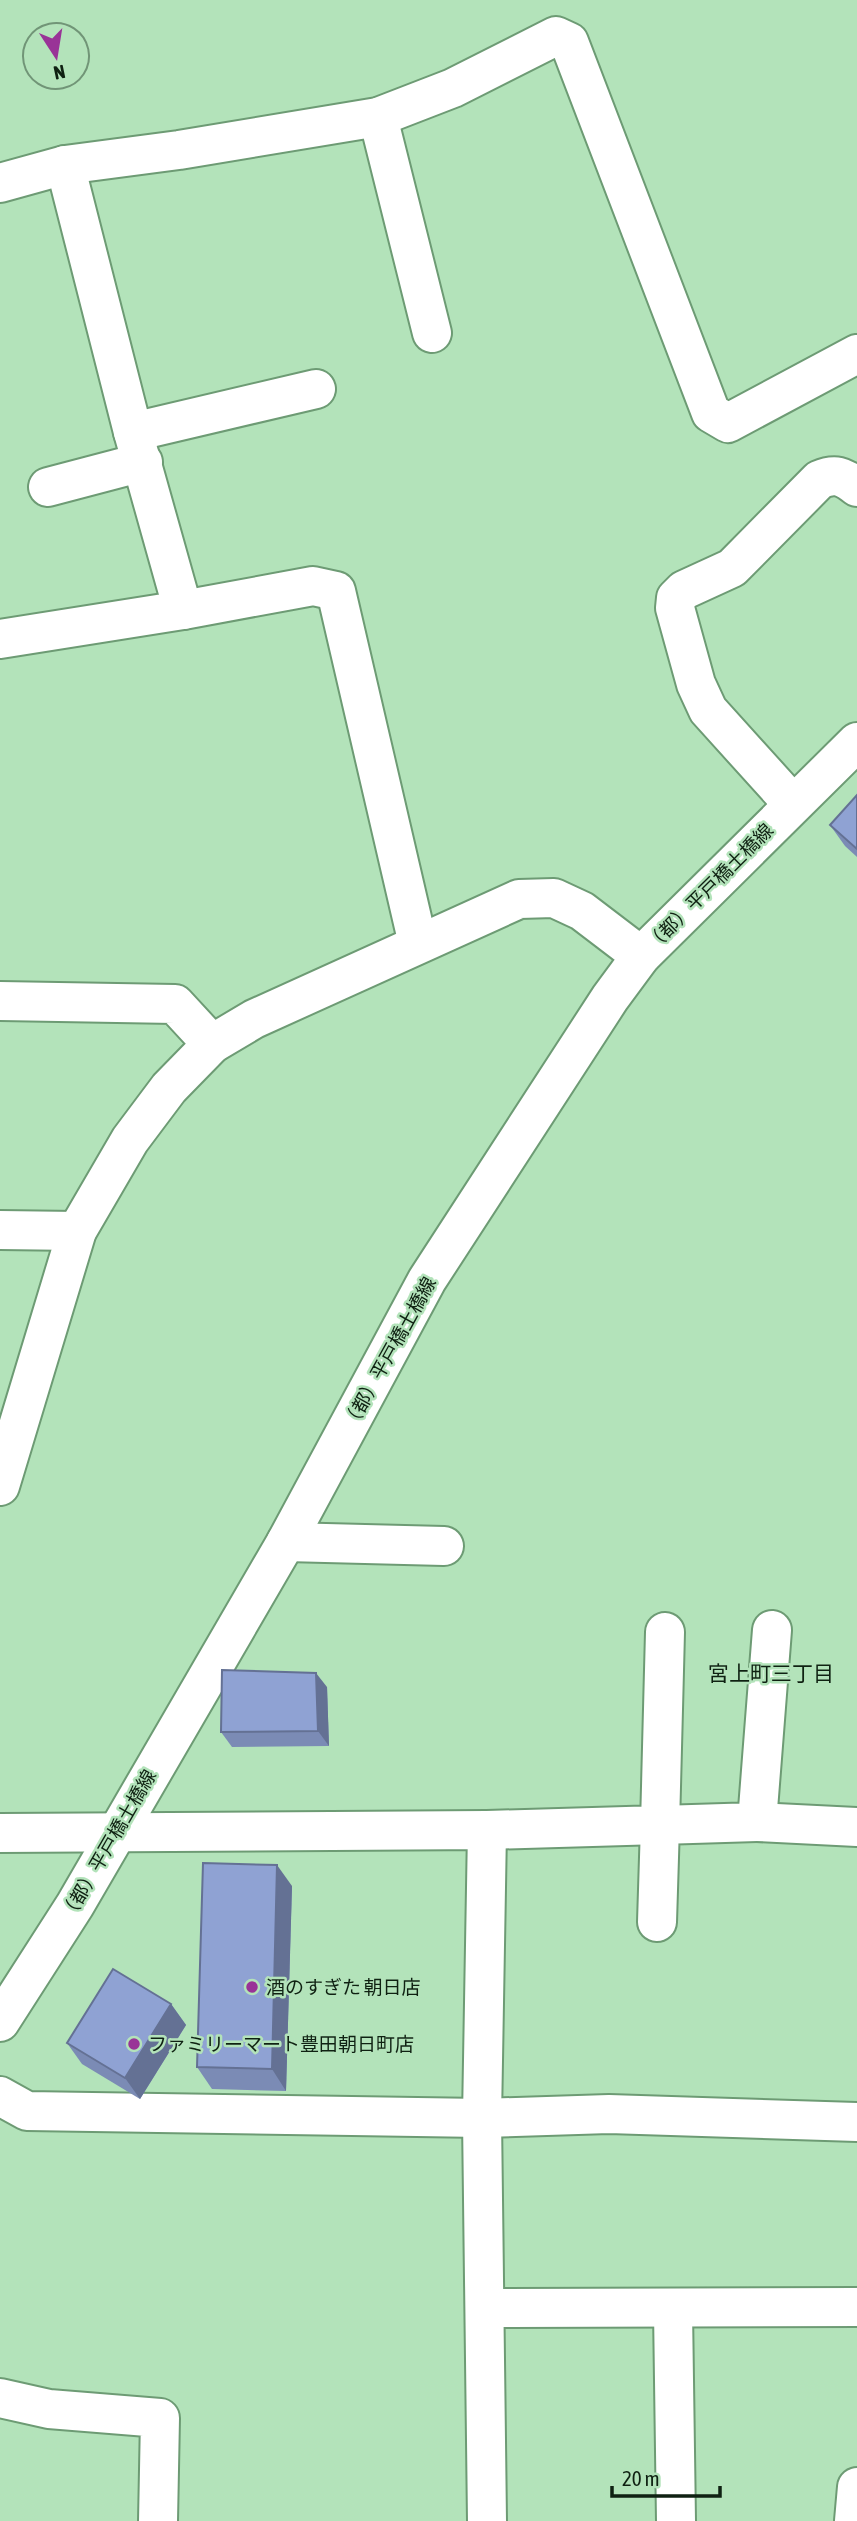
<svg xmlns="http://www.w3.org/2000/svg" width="857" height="2521" viewBox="0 0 857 2521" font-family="'Asap Condensed','Noto Sans JP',sans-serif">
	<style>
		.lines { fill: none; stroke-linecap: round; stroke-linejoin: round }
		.minor-casing { stroke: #6d9b74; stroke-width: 42 }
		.minor { stroke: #fff; stroke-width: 38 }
		.wall { fill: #7b8bb5 }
		.shaded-wall { fill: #647194 }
		.building { fill: #8fa2d3; stroke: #647194; stroke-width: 2 }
		.poi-dot { fill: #993397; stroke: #b3e3ba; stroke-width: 2.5 }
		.labels { text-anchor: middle; stroke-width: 5; stroke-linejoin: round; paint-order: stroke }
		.street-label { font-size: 19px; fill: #0f2112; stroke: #b3e3ba }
		.poi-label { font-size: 19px; fill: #0f2112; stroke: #b3e3ba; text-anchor: start }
		.neighbourhood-label { font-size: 21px; fill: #0f2112; stroke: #b3e3ba }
	</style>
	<rect width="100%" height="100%" fill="#b3e3ba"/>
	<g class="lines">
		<defs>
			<g id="minor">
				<path d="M378,117L432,333"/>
				<path d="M0,183L65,165L179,150L378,117L453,88L556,36L569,42L711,413L728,423L857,354"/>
				<path d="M133,432L316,389"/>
				<path d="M48,487L143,462"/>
				<path d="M183,610L313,586L336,591L418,944"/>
				<path d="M0,639L183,610L133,432L65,165"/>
				<path d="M792,803L708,710L696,684L675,608L676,598L684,590L732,568L819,480C835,473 843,476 857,487"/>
				<path d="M0,1001L175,1004L212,1044"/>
				<path d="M0,1230L77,1231"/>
				<path d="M0,1486L77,1231L130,1140L169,1088L212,1044L254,1019L519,899L554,898L582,911L641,956"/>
				<path d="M286,1542L444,1546"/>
				<path d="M757,1822L857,1827"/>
				<path d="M487,1830L660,1825L665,1632"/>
				<path d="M0,1833L487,1830L482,2118L487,2521"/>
				<path d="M657,1922L660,1825L757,1822L772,1630"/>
				<path d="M0,2022L75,1905L286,1542L427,1280L610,998L641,956L857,742"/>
				<path d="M0,2096L27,2111L482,2118L609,2114L857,2122"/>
				<path d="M487,2308L857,2307"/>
				<path d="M673,2310L676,2521"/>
				<path d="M0,2398L49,2409L160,2418L158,2521"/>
				<path d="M854,2521L857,2487"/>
			</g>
		</defs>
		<use href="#minor" class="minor-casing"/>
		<use href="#minor" class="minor"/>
	</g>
	<g class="wall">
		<path d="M857,795V857L845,846L830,825Z"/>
		<path d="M327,1687L329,1746L232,1747L221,1732Z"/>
		<path d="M292,1886L286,2091L212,2089L197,2067Z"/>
		<path d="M171,2004L186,2025L140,2099L82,2064L67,2043Z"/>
	</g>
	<g class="shaded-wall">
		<path d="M316,1673L327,1687L329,1746L318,1731Z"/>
		<path d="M277,1865L292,1886L286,2091L272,2069Z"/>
		<path d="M171,2004L186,2025L140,2099L125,2078Z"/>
	</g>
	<g class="building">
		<path d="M857,795V849L830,825Z"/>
		<path d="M222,1670L316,1673L318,1731L221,1732Z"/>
		<path d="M203,1863L277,1865L272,2069L197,2067Z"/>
		<path d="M113,1969L171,2004L125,2078L67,2043Z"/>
	</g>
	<g class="poi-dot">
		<circle cx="252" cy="1987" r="7"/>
		<circle cx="134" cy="2044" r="7"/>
	</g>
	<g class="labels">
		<g class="street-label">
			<text transform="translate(709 887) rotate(-45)" y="7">（都）平戸橋土橋線</text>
			<text transform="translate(389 1353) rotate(-61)" y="7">（都）平戸橋土橋線</text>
			<text transform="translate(108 1845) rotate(-60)" y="7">（都）平戸橋土橋線</text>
		</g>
		<g class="poi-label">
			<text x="266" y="1994">酒のすぎた 朝日店</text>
			<text x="148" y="2051">ファミリーマート豊田朝日町店</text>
		</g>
		<g class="neighbourhood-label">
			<text x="771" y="1681">宮上町三丁目</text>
		</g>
	</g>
	<g transform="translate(56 56) rotate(168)"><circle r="33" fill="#b3e3ba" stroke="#719577" stroke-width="2"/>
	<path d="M0-5L12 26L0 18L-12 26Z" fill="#993397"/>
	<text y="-10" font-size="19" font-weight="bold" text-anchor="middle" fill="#0f2112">N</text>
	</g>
	<path d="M612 2486v10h108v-10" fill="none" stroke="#0f2112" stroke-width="3.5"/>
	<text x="622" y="2486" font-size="21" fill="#0f2112" stroke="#b3e3ba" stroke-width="5" paint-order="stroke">20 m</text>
</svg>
